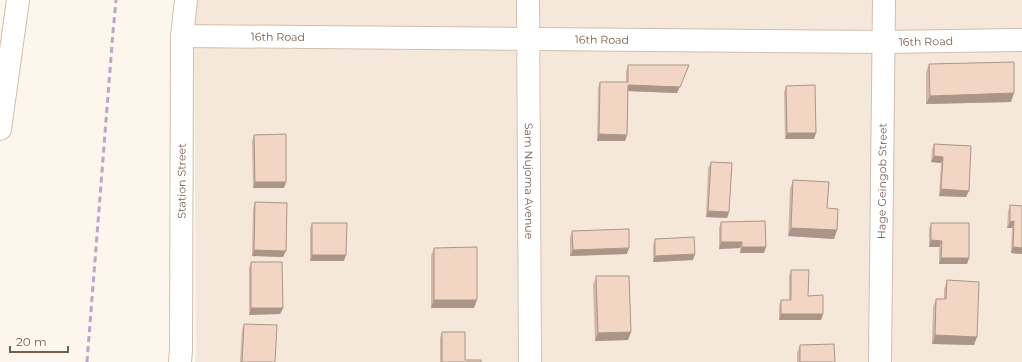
<svg xmlns="http://www.w3.org/2000/svg" width="1022" height="362" viewBox="0 0 1022 362" font-family="Montserrat,sans-serif">
	<rect width="100%" height="100%" fill="#fdf6ec"/>
	<path fill="#f5e8da" d="M197 0H519L521 362H195L196 354 194 25Z
		M540 0H1022V362H541Z"/>
	<g fill="none" stroke-linecap="round" stroke-linejoin="round">
		<g stroke="#d1beb0" stroke-width="24">
			<g id="minor">
				<path id="s1" d="M182 36 884 42 1022 40"/>
				<path d="M0 129 18 0"/>
				<path id="s2" d="M180 362 181 350 182 36 186 0"/>
				<path id="s3" d="M880 362 884 0"/>
			</g>
		</g>
		<g stroke="#d6c0b0" stroke-width="24">
			<g id="secondary">
				<path id="s4" d="M528 0 530 362"/>
			</g>
		</g>
		<use href="#minor" stroke="#fff" stroke-width="22"/>
		<use href="#secondary" stroke="#fff" stroke-width="22"/>
		<path stroke="#b9a8c9" stroke-width="3" stroke-dasharray="6 4" stroke-linecap="butt" d="M87 362 113 32 116 0"/>
	</g>
	<path fill="#d1b7a8" d="M929 64 1011 102 926 104V72Z
		M628 65H689L677 93 628 91 627 135 625 141H597L598 88 600 82H626V71Z
		M786 86 814 139H785L784 92Z
		M254 135 284 188H253L252 141Z
		M934 144 971 146 966 197 939 196 941 163 931 162 932 150Z
		M711 162 729 212 727 218 706 217 708 168Z
		M793 180 827 208 837 230 834 239 788 236 790 189Z
		M255 202 283 257 252 256 253 209Z
		M1010 205 1022 206V254L1011 253 1012 228H1007L1008 211Z
		M721 222 764 253H740V248L719 249V228Z
		M312 223 344 261H310V229Z
		M931 223 969 258 967 264H939V247H929V229Z
		M572 231 627 254 570 256V237Z
		M655 239 693 260 653 262V245Z
		M434 248 474 308H431V256Z
		M251 262 283 308 280 314 249 315V268Z
		M791 270 808 296 823 314 821 320H779V306L781 300H789V276Z
		M596 277 631 332 628 340 595 341 593 285Z
		M947 280 974 345 932 344 933 307 936 299H944V289Z
		M244 324 275 362H240L242 330Z
		M442 332 465 360 481 362H440V338Z
		M800 345 835 362H797V353Z"/>
	<path fill="#aa9588" d="M689 65 677 93 626 91 628 85Z
		M1014 93 1011 102 926 104 930 96Z
		M787 133H816L814 139H785Z
		M599 134 627 135 625 141H597Z
		M934 156 943 157 941 163 931 162Z
		M255 182H286L284 188H253Z
		M941 189 969 191 966 197 939 196Z
		M708 211 729 212 727 218 706 217Z
		M1014 221 1012 228H1007L1010 222Z
		M791 228 837 230 834 239 788 236Z
		M931 240 942 241 939 247H929Z
		M721 242H742L740 248 719 249Z
		M742 247H766L764 253H740Z
		M1013 247 1022 248V254L1011 253Z
		M629 248 627 254 570 256 573 250Z
		M254 250 286 251 283 257 252 256Z
		M695 254 693 260 653 262 655 256Z
		M312 255H346L344 261H310Z
		M941 258H969L967 264H939Z
		M434 300H477L474 308H431Z
		M251 308H283L280 314 249 315Z
		M781 314H823L821 320H779Z
		M631 332 628 340 595 341 598 333Z
		M935 335 977 337 974 345 932 344Z"/>
	<path fill="#f3d5c3" stroke="#aa9588" d="M1014 62V93L930 96 929 64Z
		M628 65H689L680 87 628 85 627 135 599 134 600 82H628Z
		M815 85 816 133H787L786 86Z
		M286 134V182H255L254 135Z
		M934 144 971 146 969 191 941 189 943 157 934 156Z
		M711 162 732 163 729 212 708 211Z
		M793 180 829 182 827 208 838 209 837 230 791 228Z
		M255 202 287 203 286 251 254 250Z
		M1010 205 1022 206V248L1013 247 1014 221 1010 222Z
		M765 221 766 247H742V242H721V222Z
		M312 223H347L346 255H312Z
		M931 223H969V258H941L942 241 931 240Z
		M629 229V248L573 250 572 231Z
		M694 237 695 254 655 256V239Z
		M477 247V300H434V248Z
		M251 262H282L283 308H251Z
		M791 270H809L808 296 823 295V314H781V300H791Z
		M596 276H629L631 332 598 333Z
		M947 280 979 282 977 337 935 335 936 299H946Z
		M244 324 277 325 275 362H242Z
		M442 332H465V360H481V362H442Z
		M834 344 835 362H800V345Z"/>
	<g text-anchor="middle" dominant-baseline="central" stroke-width="3.5" stroke-linejoin="round" paint-order="stroke">
		<g font-size="11" fill="#7a5c4d" stroke="#fffaf3">
			<text stroke="none"><textPath href="#s1" startOffset="96">16th Road</textPath></text>
			<text stroke="none"><textPath href="#s1" startOffset="420">16th Road</textPath></text>
			<text stroke="none"><textPath href="#s1" startOffset="744">16th Road</textPath></text>
			<text stroke="none"><textPath href="#s2" startOffset="181">Station Street</textPath></text>
			<text stroke="none"><textPath href="#s4" startOffset="181">Sam Nujoma Avenue</textPath></text>
			<text stroke="none"><textPath href="#s3" startOffset="181">Hage Geingob Street</textPath></text>
		</g>
	</g>
	<path d="M10 346v6h58v-6" fill="none" stroke="#7a5c4d" stroke-width="2"/>
	<text x="16" y="346" font-size="12" fill="#7a5c4d" stroke="#fffaf3" stroke-width="3" paint-order="stroke">20 m</text>
</svg>
